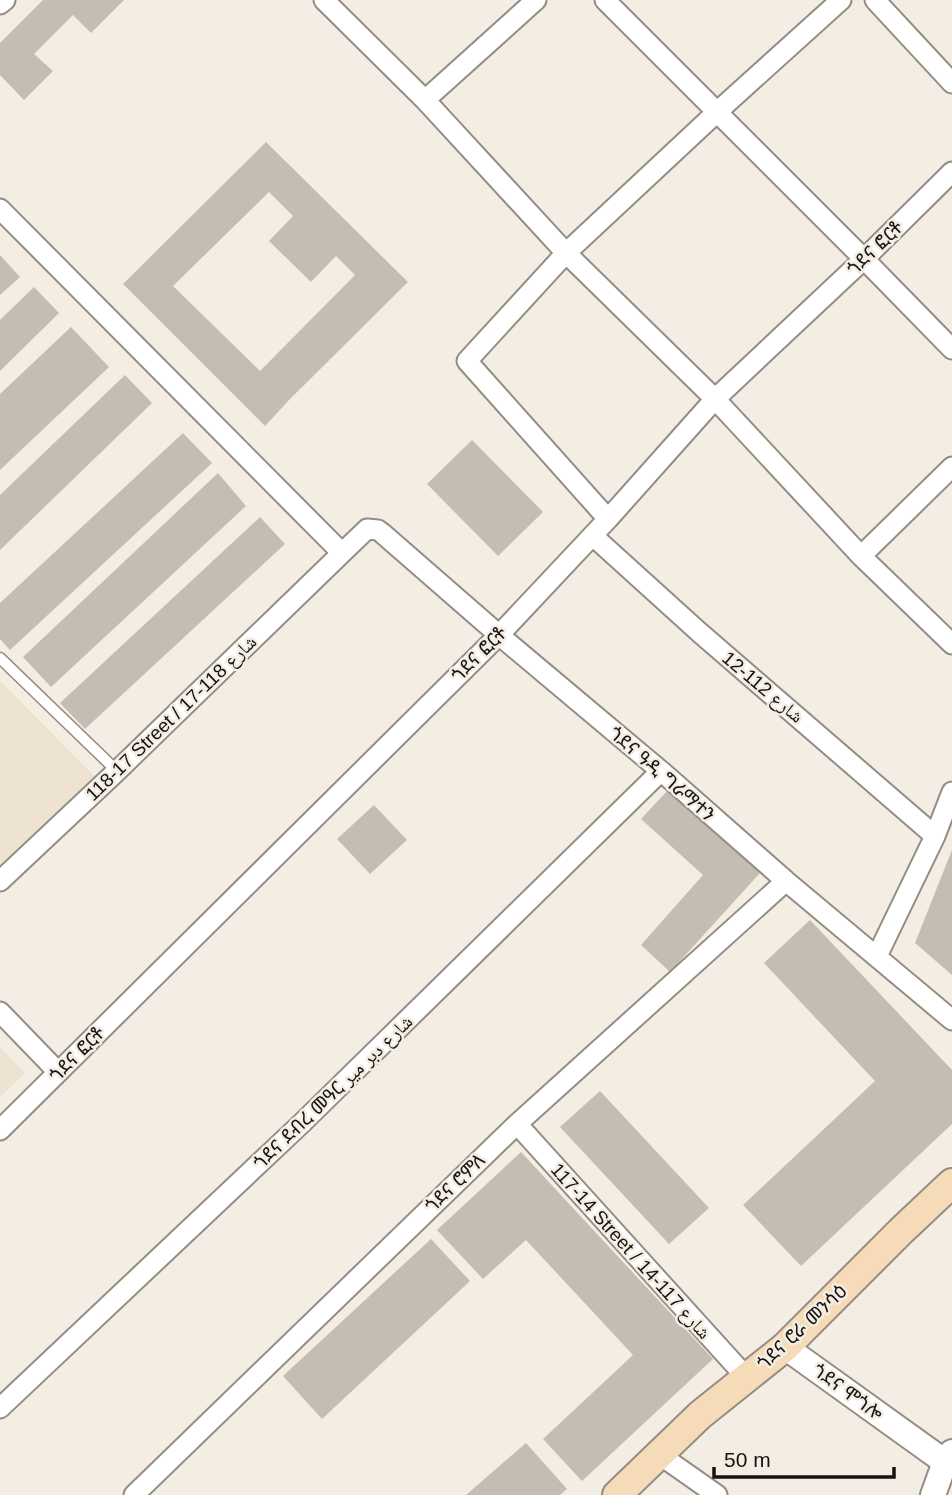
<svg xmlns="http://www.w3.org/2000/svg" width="952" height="1495" viewBox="0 0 952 1495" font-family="Arial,'Noto Naskh Arabic','Noto Sans Ethiopic',sans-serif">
	<rect width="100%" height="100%" fill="#f4ede3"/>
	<path fill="#eee2d1" d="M0 681 95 777 0 866Z
		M0 1047 25 1073 0 1097Z"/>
	<path fill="#c4bdb3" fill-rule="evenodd" d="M43 0H124L91 33 73 15 34 54 53 71 24 100 0 75V43Z
		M266 142 408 282 289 400 265 426 123 284ZM269 192 293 216 269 241 311 282 336 256 355 275 260 371 173 286Z
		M0 255 20 277 0 295Z
		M34 287 59 313 0 371V320Z
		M71 327 109 367 0 470V394Z
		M125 375 152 403 0 550V495Z
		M183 433 212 463 10 650 0 639V603Z
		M472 440 543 512 498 556 427 484Z
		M218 473 246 506 51 687 23 657Z
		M260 517 285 544 85 729 60 703Z
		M668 790 760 873 670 972 641 945 703 875 641 819Z
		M374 805 407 840 370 874 337 839Z
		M952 850V975L915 943Z
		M810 920 952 1070V1124L801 1266 743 1205 875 1081 764 963Z
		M600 1091 709 1208 669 1244 560 1127Z
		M521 1152 713 1359 582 1481 543 1439 633 1355 526 1240 483 1279 437 1230Z
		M431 1239 470 1281 322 1419 283 1376Z
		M526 1443 567 1489 560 1495H466Z"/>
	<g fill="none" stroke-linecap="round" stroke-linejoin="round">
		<g stroke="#948d84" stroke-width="13">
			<path id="service" d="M0 658 117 771"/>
		</g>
		<g stroke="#948d84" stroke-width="23">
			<path id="minor" d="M324 0 425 100 566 253 715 399 861 556 952 644
				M605 0 864 259 952 349
				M875 0 952 83
				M0 4 5 0
				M425 100 536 0
				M0 209 342 553 367 529 378 530 382 533 499 635 661 771 786 881 952 1020
				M608 519 467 361 566 253 717 112 841 0
				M593 536 699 632 935 836
				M861 556 952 467
				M0 881 117 771 342 553
				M877 956 935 836 952 792
				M0 1012 58 1072
				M517 1124 746 1377
				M0 1130 499 635 608 519 715 399 864 259 952 172
				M0 1408 302 1123 661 771
				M660 1455 717 1495
				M134 1495 517 1124 786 881"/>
		</g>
		<g stroke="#948d84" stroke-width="28">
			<path id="tertiary" d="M785 1347 945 1462
				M933 1495 945 1462 952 1452"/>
		</g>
		<g stroke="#948d84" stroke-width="32">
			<path id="secondary" d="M617 1495 700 1415 785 1347 901 1231 952 1183"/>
		</g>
		<use href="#service" stroke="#fff" stroke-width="10"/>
		<use href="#minor" stroke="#fff" stroke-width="19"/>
		<use href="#tertiary" stroke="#fff" stroke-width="24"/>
		<use href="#secondary" stroke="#f5dbb8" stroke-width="28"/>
	</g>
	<g text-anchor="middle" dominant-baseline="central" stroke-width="5" stroke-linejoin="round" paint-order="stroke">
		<g font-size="19" fill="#161310" stroke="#f4ede3">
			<text transform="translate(875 248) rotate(-44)">ጎደና ፎርቶ</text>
			<text transform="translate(479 654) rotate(-45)">ጎደና ፎርቶ</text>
			<text transform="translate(763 687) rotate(40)">شارع 112-12</text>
			<text transform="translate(171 718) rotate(-44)">118-17 Street / شارع 118-17</text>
			<text transform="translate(662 774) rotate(41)">ጎደና ዓዲ ግራማተን</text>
			<text transform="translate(77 1054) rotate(-45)">ጎደና ፎርቶ</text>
			<text transform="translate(333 1092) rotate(-44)">ጎደና ደብረ መዓር شارع دبر مير</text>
			<text transform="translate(455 1183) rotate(-44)">ጎደና ሮምለ</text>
			<text transform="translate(631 1251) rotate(48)">117-14 Street / شارع 117-14</text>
			<text transform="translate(802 1327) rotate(-43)">ጎደና ሮራ መንሳዕ</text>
			<text transform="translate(848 1392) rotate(36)">ጎደና ሞጎሎ</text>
		</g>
	</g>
	<path d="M714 1467v10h180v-10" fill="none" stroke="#161310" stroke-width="3.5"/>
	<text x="724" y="1467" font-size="21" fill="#161310" stroke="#f4ede3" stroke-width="5" paint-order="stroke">50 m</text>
</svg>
